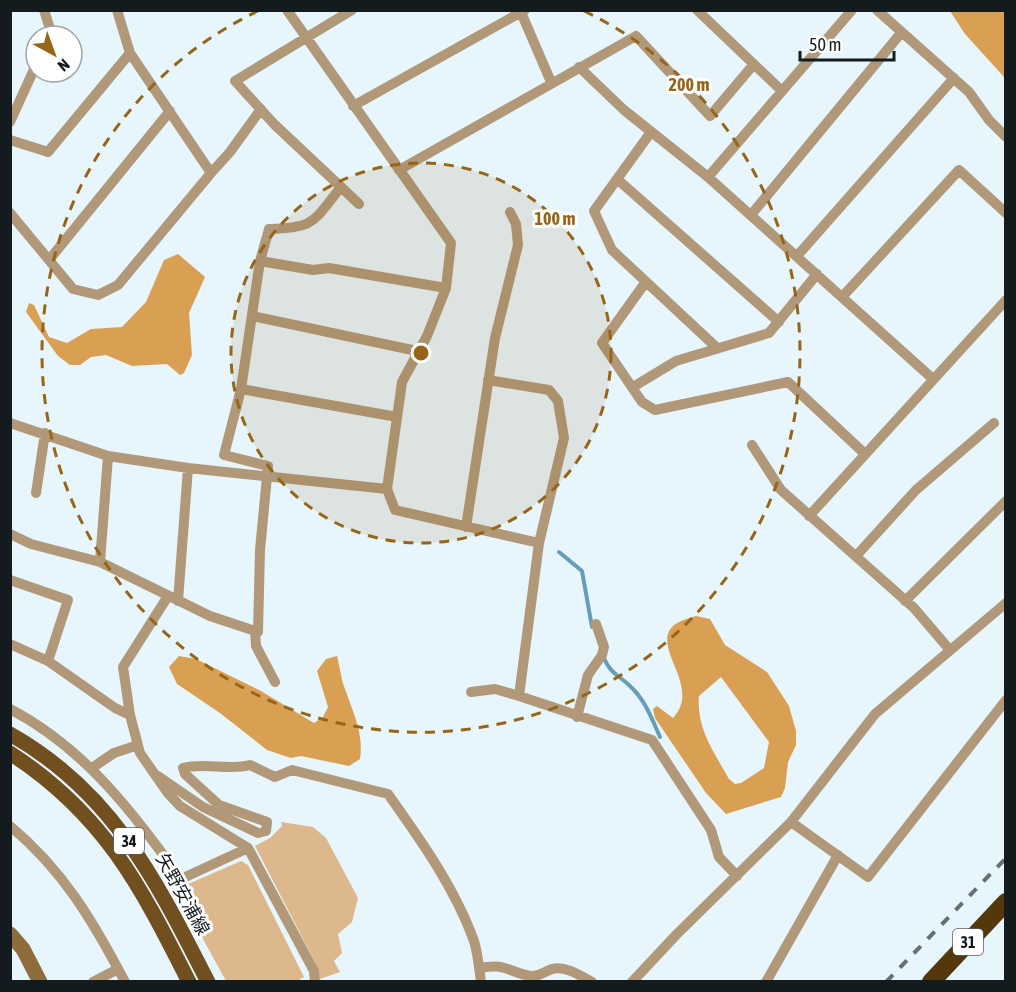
<svg xmlns="http://www.w3.org/2000/svg" width="1016" height="992" viewBox="0 0 1016 992" font-family="'Asap Condensed','Noto Sans JP',sans-serif">
	<rect width="100%" height="100%" fill="#e7f5fc"/>
	<path fill="#dcb88c" d="M281 822 313 827 326 838 358 898 352 922 338 934 342 953 334 961 340 972 320 979 316 964 255 846 270 838 282 826Z
		M241 861 248 865 304 977 295 982 226 981 203 939 179 888Z"/>
	<path fill="#d9a053" fill-rule="evenodd" d="M950 11H1005V78L965 34Z
		M178 254 205 277 189 313 192 355 184 373 180 375 167 364 132 366 106 355 91 357 80 365H70L58 356 26 312 29 303 34 305 49 337 67 343 91 329 122 327 146 302 164 260Z
		M696 616 710 619 725 645 767 672 789 706 796 731V745L788 762 785 788 781 797 726 814 706 793 655 718 653 709 657 706 673 718C703 686 649 647 674 625 679 621 689 618 696 616ZM721 677 769 742 764 768 741 783 735 784 729 779C714 752 696 728 699 696Z
		M179 656 196 659 261 691 314 723 323 717 328 707 317 671 326 659 337 656C340 667 341 679 345 689 353 712 364 734 360 759L349 766 301 756 291 758 267 750 220 713 177 684 169 667Z"/>
	<g fill="none" stroke-linecap="round" stroke-linejoin="round">
		<path stroke="#669eba" stroke-width="4" d="M559 552 582 571 592 627
			M603 656C611 675 618 674 631 687 645 700 652 719 660 737"/>
		<path stroke="#b09879" stroke-width="10" d="M44 10 51 32 49 36
			M287 10 451 243 446 288 427 336 402 382 387 489 395 510 539 543
			M352 10 235 81 274 124 359 204
			M520 10 551 82
			M697 10 782 91
			M877 10 969 92 989 120 1006 137
			M579 67 624 110 708 177 933 379
			M353 106 525 10
			M10 122 36 65
			M651 132 594 211 612 250 716 347
			M10 140 48 152 130 53
			M399 170 636 36 710 116 754 64
			M211 173 230 152 261 109
			M708 177 852 10
			M617 179 779 322
			M10 213 73 289 98 295 118 285 211 173 130 53 117 10
			M751 215 901 33
			M797 256 954 78
			M49 260 170 111
			M260 261 313 270 329 268 446 288
			M645 283 602 343 642 402 655 410 788 382 864 453
			M843 296 959 170 1006 213
			M252 316 417 351
			M488 380 549 390 558 401 564 438 539 543 519 696 652 740 711 830 719 857 737 876
			M633 387 676 361 769 333 817 274
			M241 389 397 417
			M10 423 108 456 188 468 387 489
			M752 445 781 490 914 608 949 649
			M36 493 45 433
			M809 516 1006 300
			M466 527 495 338 518 245 516 224 510 212
			M10 534 31 544 100 562 210 616 258 632 260 550 268 466 224 455 241 389 260 261 269 229C315 228 313 222 341 187
			M856 556 916 490 994 423
			M100 562 108 456
			M10 580 68 600 48 661
			M168 596 123 667 130 715 140 753 167 792 180 806 248 848 314 971 315 982
			M178 601 188 468
			M905 601 1006 501
			M255 631 256 646 275 682
			M10 644 48 661 115 708 130 715
			M471 692 495 689 519 696
			M10 709C85 748 133 813 181 879L248 848
			M577 717 588 675 602 655 604 647 596 624
			M92 768 114 753 138 745
			M158 776 203 807 258 833 266 831 267 822 219 805 185 774 183 768C205 762 228 771 250 765L275 777 292 770 388 794C420 839 455 888 474 941 478 954 479 968 481 982
			M791 822 868 877 1006 700
			M10 826C63 870 93 921 125 982
			M479 968C508 963 505 971 530 976 538 977 544 972 552 969 565 965 581 976 592 982
			M93 982 118 969
			M632 982 677 934 791 822 875 714 1006 603
			M766 982 838 855"/>
		<path stroke="#8f6c3c" stroke-width="15" d="M10 934 23 949 40 982"/>
		<path stroke="#714f1e" stroke-width="15" d="M10 734C113 792 157 882 208 982
			M10 753C104 814 140 885 189 982"/>
		<path stroke="#54380c" stroke-width="18" d="M931 982 1006 902"/>
		<path stroke="#656f74" stroke-width="4" stroke-dasharray="10 10" stroke-linecap="butt" d="M886 982 1006 858"/>
	</g>
	<circle cx="421" cy="353" r="190" fill="#966517" fill-opacity=".12"/>
	<g fill="none" stroke="#966517" stroke-width="3" stroke-dasharray="10 8">
		<circle cx="421" cy="353" r="190"/>
		<path d="M584 11A379 379 0 1 1 258 11"/>
	</g>
	<g text-anchor="middle" dominant-baseline="central" stroke-width="6" stroke-linejoin="round" paint-order="stroke">
		<g fill="#fff" stroke="#5a5f62" stroke-width="1.5">
			<rect x="114" y="828" width="30" height="26" rx="4.5"/>
			<rect x="953" y="929" width="30" height="26" rx="4.5"/>
		</g>
		<g font-size="16" font-weight="bold" fill="#131b1f">
			<text x="129" y="841">34</text>
			<text x="968" y="942">31</text>
		</g>
		<g font-size="18" fill="#131b1f" stroke="#fff">
			<text transform="translate(183 894) rotate(61)">矢野安浦線</text>
		</g>
	</g>
	<circle cx="421" cy="353" r="9" fill="#966517" stroke="#fff" stroke-width="3"/>
	<g font-size="18" text-anchor="middle" font-weight="bold" fill="#966517" stroke="#fff" stroke-width="6" stroke-linejoin="round" paint-order="stroke">
		<text x="689" y="91">200 m</text>
		<text x="555" y="225">100 m</text>
	</g>
	<rect width="1016" height="992" fill="none" stroke="#131b1f" stroke-width="24"/>
	<g transform="translate(54 54) rotate(139)"><circle r="28" fill="#ffffff" stroke="#a1a4a5" stroke-width="1.5"/>
	<path d="M0-4.5L10 22L0 15L-10 22Z" fill="#966517"/>
	<text y="-9" font-size="16" font-weight="bold" text-anchor="middle" fill="#131b1f">N</text>
	</g>
	<path d="M800 51v9h94v-9" fill="none" stroke="#131b1f" stroke-width="3"/>
	<text x="809" y="51" font-size="18" fill="#131b1f" stroke="#ffffff" stroke-width="4.5" paint-order="stroke">50 m</text>
</svg>
